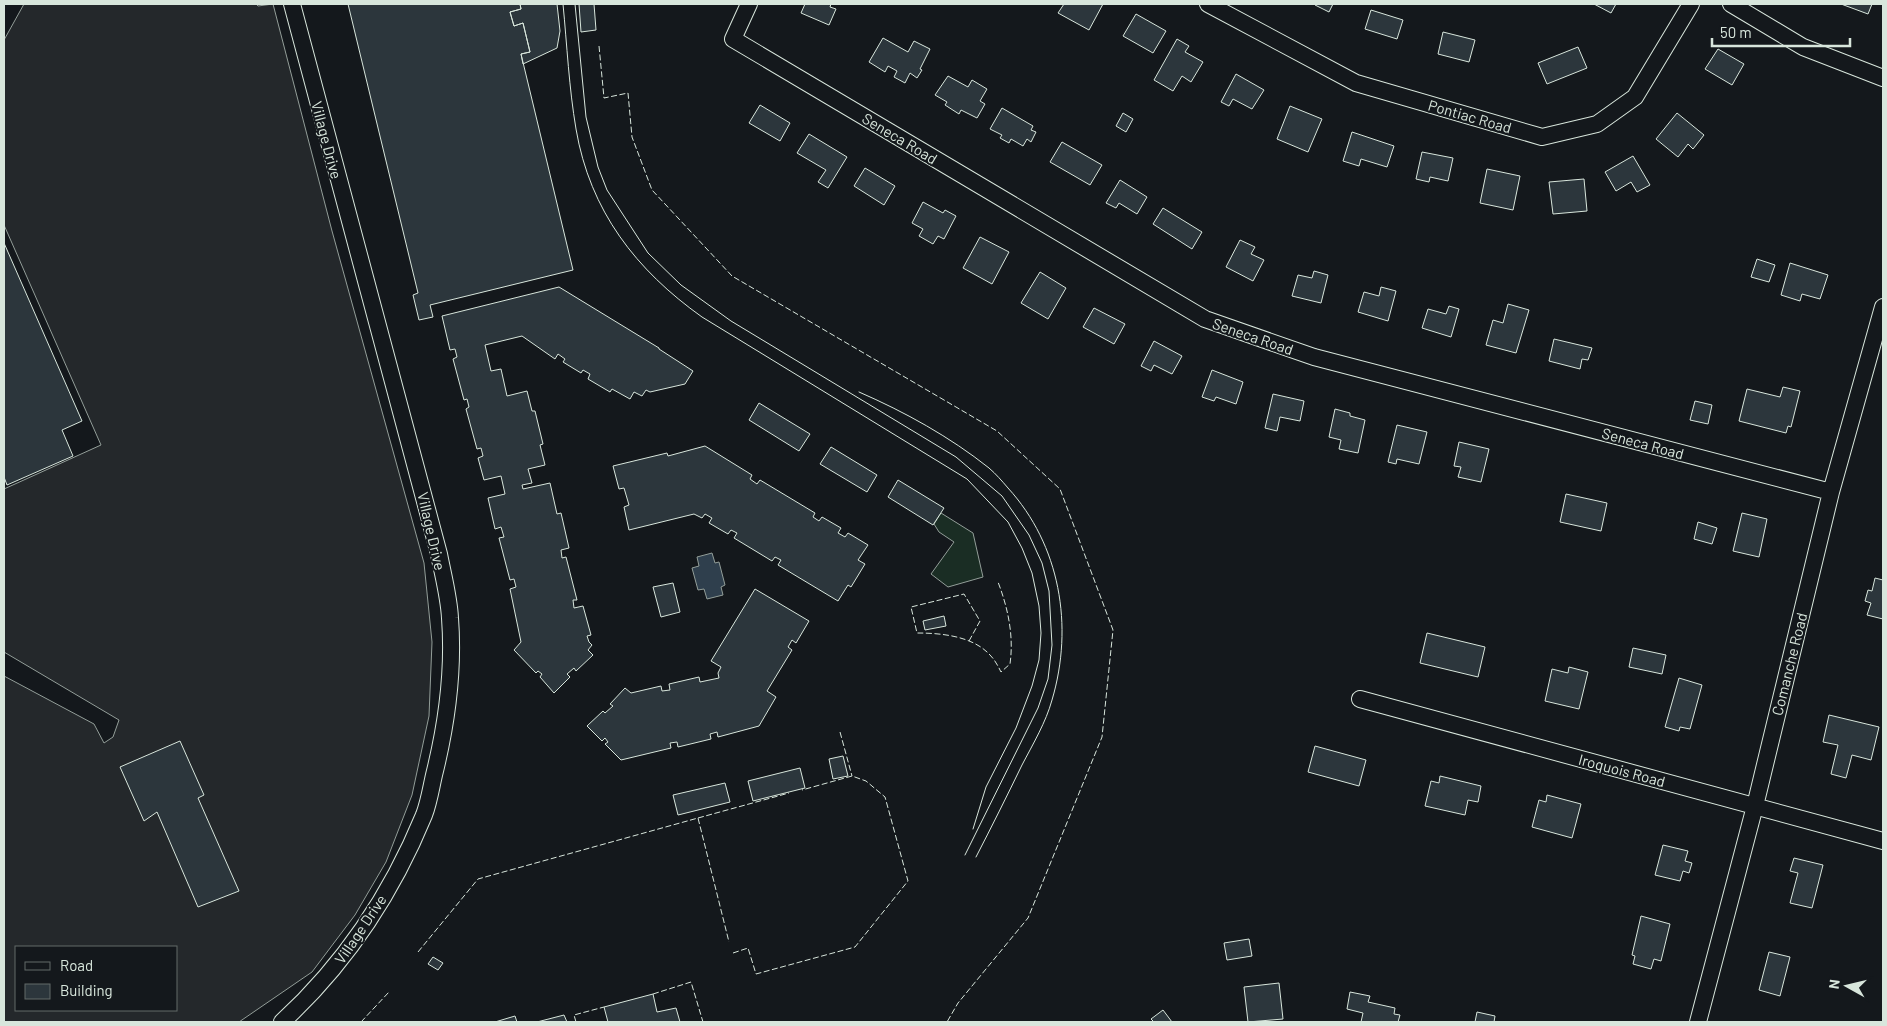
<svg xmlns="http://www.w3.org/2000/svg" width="1887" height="1026" viewBox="0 0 1887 1026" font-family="Barlow,sans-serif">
	<rect width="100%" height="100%" fill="#14181c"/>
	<path fill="#1a2d24" stroke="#939e99" d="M941 513 973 533 983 577 948 587 931 574 954 542 939 532 934 524Z"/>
	<path fill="#24282b" stroke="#939e99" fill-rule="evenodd" d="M24 4H256L258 6 273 4 332 231 424 563 432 642 429 716 412 795 386 862 355 915 312 972 239 1022H4V676L94 724 104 743 113 737 119 720 4 652V489L101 445 4 225V40ZM16 947H176V1010H16Z"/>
	<path fill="#2f3f4d" stroke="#939e99" d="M712 553 715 563 719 562 725 585 721 587 723 595 707 599 704 589 698 590 692 568 699 566 697 557Z"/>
	<path fill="#2c363c" stroke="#d8e6dc" d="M348 4H520L521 9 510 12 514 26 523 23 530 52 521 54 573 270 430 305 433 317 419 320 413 295 418 293Z
		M520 4H557L560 31 557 48 523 64 521 54 530 52 523 23 514 26 510 12 521 9Z
		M579 4H594L596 30 581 32Z
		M805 4H831L830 7 836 9 829 25 801 13Z
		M1064 4H1103L1089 30 1058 13Z
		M1315 4H1333L1329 12 1315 5Z
		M1594 4H1616L1611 13Z
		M1841 4H1872L1868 14Z
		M1371 10 1403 20 1397 39 1365 29Z
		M1136 14 1166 31 1153 53 1123 36Z
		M1443 32 1475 40 1469 62 1438 54Z
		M883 38 908 52 914 41 930 49 920 69 922 70 917 78 910 73 905 83 894 77 897 71 888 66 885 72 869 62Z
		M1177 39 1189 46 1185 52 1203 62 1191 82 1182 76 1173 91 1154 80Z
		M1578 47 1587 68 1547 84 1538 63Z
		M1718 49 1744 64 1732 85 1705 69Z
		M1236 74 1264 90 1252 109 1233 99 1229 106 1221 102Z
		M948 76 968 87 972 80 987 89 980 101 985 104 977 118 961 110 959 114 945 105 947 102 935 95Z
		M760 105 790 123 780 141 749 123Z
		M1290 106 1322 119 1308 152 1277 139Z
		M1002 108 1033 126 1031 130 1036 132 1031 142 1027 139 1023 146 1011 139 1009 143 1000 138 1002 135 990 129Z
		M1123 113 1133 119 1126 132 1116 126Z
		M1677 113 1704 135 1693 149 1688 144 1678 157 1656 139Z
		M1352 132 1394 146 1387 167 1361 159 1359 166 1343 161Z
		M809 134 847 157 828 188 818 182 826 170 797 153Z
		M1062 142 1102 165 1090 185 1050 162Z
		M1422 152 1453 158 1448 181 1430 177 1429 182 1416 179Z
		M1633 156 1650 185 1637 192 1631 182 1616 191 1605 172Z
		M865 168 895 186 884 205 854 186Z
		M1487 169 1520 176 1513 210 1480 203Z
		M1584 179 1587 211 1553 214 1549 182Z
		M1120 180 1147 197 1137 214 1119 203 1116 208 1106 203Z
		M923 202 943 213 945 210 956 216 944 239 938 236 933 244 919 236 923 229 912 223Z
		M1163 208 1202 232 1192 249 1153 224Z
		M980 237 1009 252 992 284 963 268Z
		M1240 240 1255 247 1251 254 1264 260 1253 281 1226 267Z
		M4 243 82 421 62 430 73 456 7 485 4 477Z
		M1757 259 1775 265 1769 282 1751 277Z
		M1790 263 1828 275 1820 299 1802 294 1800 301 1781 295Z
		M1314 271 1328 275 1321 303 1292 296 1298 275 1312 278Z
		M1040 272 1066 288 1048 319 1021 303Z
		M559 287 659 348V349L693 371 685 384 650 392 646 390 642 396 634 392 630 399 612 389 610 392 588 379 590 374 583 370 581 373 563 362 565 359 558 354 555 359 522 336 485 345 491 371 501 369 507 396 527 391 532 411H535L543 444 540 445 545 465 528 469 532 483 522 485 523 489 550 483 557 514 561 513 569 548 561 550 562 558 566 557 577 600H573L574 608 583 606 591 635 587 636 589 642 592 645 588 650 593 655 576 671 574 668 567 674 570 677 554 693 540 677 542 674 538 671 536 673 514 650 521 642 510 589 516 587 514 579 510 580 499 538 504 537 501 527 495 529 488 498 505 494 501 476 484 480 478 458 483 456 481 448 477 449 466 409 469 407 467 399 464 400 453 359 457 357 455 349 450 350 442 316Z
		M1381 287 1396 291 1388 321 1358 312 1364 292 1379 296Z
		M1508 304 1529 310 1516 353 1486 345 1493 320 1503 323Z
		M1449 306 1459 309 1451 337 1422 328 1428 309 1446 314Z
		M1094 308 1125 324 1114 344 1083 327Z
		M1554 339 1592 348 1588 360 1582 359 1580 369 1549 361Z
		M1154 341 1182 356 1172 374 1154 365 1151 371 1141 366Z
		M1212 370 1243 382 1236 404 1216 397 1214 401 1202 397Z
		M1783 387 1800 391 1791 427 1788 426 1786 433 1739 421 1747 389 1780 397Z
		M1273 394 1304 401 1300 421 1280 417 1277 431 1265 428Z
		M1695 401 1712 405 1708 424 1690 420Z
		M759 403 810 434 799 451 749 420Z
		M1335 409 1350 413V416L1365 420 1358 453 1339 449 1341 440 1329 437Z
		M1397 425 1427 432 1419 464 1397 459 1396 464 1388 462Z
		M1459 442 1489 449 1481 482 1458 477 1461 467 1454 466Z
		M705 446 752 475 750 479 757 484 760 480 815 513 813 517 819 521 822 517 841 528 838 533 845 537 848 533 868 545 858 560 865 564 851 587 848 585 838 601 778 565 781 560 775 557 772 561 734 538 737 533 731 530 728 534 709 523 712 518 705 514 702 518 694 514 629 530 624 507 629 505 624 488 619 489 613 466 667 453 668 456Z
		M831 447 877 475 867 492 820 464Z
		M898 480 944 508 933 525 888 497Z
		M1566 494 1607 503 1601 531 1560 522Z
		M1742 513 1767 519 1759 557 1733 551Z
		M1698 522 1717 528 1712 544 1694 539Z
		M1875 578 1883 580V619L1867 615 1871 603 1865 601 1868 590 1872 591Z
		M673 583 680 612 661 617 653 587Z
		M755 589 809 621 796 643 792 640 788 647 792 650 767 691 776 697 759 726 718 737 717 732 710 734 711 739 678 747 677 742 670 743 671 748 621 760 605 744 608 742 605 738 602 741 587 726 603 711 605 713 613 706 610 704 625 688 631 693 661 686 662 691 670 690 669 684 699 677 700 682 719 678 718 673 721 667 711 661Z
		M944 616 946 626 925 630 923 621Z
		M1427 633 1485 647 1478 677 1420 663Z
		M1633 648 1666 655 1662 674 1629 667Z
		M1569 667 1588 672 1579 709 1545 701 1552 669 1568 673Z
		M1679 678 1702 685 1690 729 1680 727 1679 731 1665 727Z
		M1829 715 1879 727 1871 760 1852 755 1846 778 1831 774 1838 745 1823 742Z
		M180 741 204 795 198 798 239 891 198 907 157 812 144 821 120 767Z
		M1315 746 1366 760 1359 786 1308 772Z
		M843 756 848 776 833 779 829 759Z
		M800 768 805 788 753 801 748 781Z
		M1440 776 1481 786 1478 802 1468 800 1465 815 1425 806 1431 781 1439 783Z
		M725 783 730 802 678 815 673 795Z
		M1547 795 1581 804 1572 838 1532 827 1539 800 1546 802Z
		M1663 845 1688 851 1685 861 1692 863 1689 873 1683 871 1680 881 1655 875Z
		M1794 858 1823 865 1812 908 1790 903 1798 873 1790 871Z
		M1641 916 1670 924 1661 961 1654 959 1651 969 1633 964 1635 956 1632 955Z
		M1249 939 1252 956 1227 960 1224 943Z
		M1769 952 1790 957 1780 996 1759 990Z
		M433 957 443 963 438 970 428 964Z
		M1279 983 1283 1019 1248 1022 1244 987Z
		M1350 992 1370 996 1368 1002 1395 1008 1394 1014 1400 1015 1398 1022H1361L1363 1013 1347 1009Z
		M653 994 657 1012 676 1008 680 1022H608L604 1007Z
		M1163 1010 1172 1022H1154L1151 1019Z
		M1477 1012 1495 1016 1494 1022H1475Z
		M564 1015 567 1022H537Z
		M515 1016 517 1022H495Z"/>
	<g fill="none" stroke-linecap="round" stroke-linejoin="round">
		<g stroke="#d8e6dc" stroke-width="18">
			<path id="minor" d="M749 4 733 39 1205 319 1314 357 1831 492
				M1208 4 1356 83 1542 137 1597 124 1635 97 1691 4
				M1731 4 1803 47 1883 78
				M1360 699 1883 841
				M282 1022C344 965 392 893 424 815 429 802 431 788 434 775 447 723 454 671 450 618 449 597 443 575 439 554L292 4
				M1698 1022 1755 806 1831 492 1883 307"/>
		</g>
		<use href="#minor" stroke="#14181c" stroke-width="16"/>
		<path stroke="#d8e6dc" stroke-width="1" d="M563 4C567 45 569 88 576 129 590 211 636 270 702 317L967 479 1008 522 1022 548 1032 573 1039 606 1041 633 1039 660 1032 686 1016 728 986 787 973 829
			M575 4 586 117 598 167 607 190 648 253 681 285 731 321 956 457 1002 496 1029 535 1042 563 1049 591 1052 645 1048 679 1038 708 965 855
			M859 392C905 412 950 437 989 468 996 474 1002 481 1008 488 1060 545 1074 626 1052 700 1046 722 1033 744 1022 765 1007 796 992 826 976 857"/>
		<path stroke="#d8e6dc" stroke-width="1" stroke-dasharray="6 2.5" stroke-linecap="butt" d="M599 46 604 98 628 93 632 137 652 190 732 276 997 431 1060 489 1113 630 1102 737 1028 918 958 1003 947 1022
			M969 641 980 621 964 594 911 607 917 633C941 633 973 636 990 655 995 660 998 666 1001 672L1010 664C1014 636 1008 608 998 582
			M840 732 852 776
			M698 818 789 793
			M418 952 478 879 698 818 729 942
			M733 953 748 948 756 974 855 947 908 881 885 797 866 781 852 776 802 790
			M653 994 691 982 703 1022
			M361 1022 389 992
			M576 1022 574 1015 604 1007"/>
	</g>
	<g text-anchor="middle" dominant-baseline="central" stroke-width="4" stroke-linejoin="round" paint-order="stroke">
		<g font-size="15" fill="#d8e6dc" stroke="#14181c">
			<text transform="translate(1470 116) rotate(16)">Pontiac Road</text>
			<text transform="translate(900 138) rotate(31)">Seneca Road</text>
			<text transform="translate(327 140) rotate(75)">Village Drive</text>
			<text transform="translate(1253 336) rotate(19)">Seneca Road</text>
			<text transform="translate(1643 443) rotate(15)">Seneca Road</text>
			<text transform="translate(432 531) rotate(77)">Village Drive</text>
			<text transform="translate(1789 664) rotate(-76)">Comanche Road</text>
			<text transform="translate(1622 770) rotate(15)">Iroquois Road</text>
			<text transform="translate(360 929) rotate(-56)">Village Drive</text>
		</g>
	</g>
	<rect width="1887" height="1026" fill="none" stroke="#d8e6dc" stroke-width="10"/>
	<rect x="15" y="946" width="162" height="65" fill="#14181c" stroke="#626a69"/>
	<rect x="25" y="962" width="25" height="8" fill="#14181c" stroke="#626a69"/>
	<text x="60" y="971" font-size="15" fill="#d8e6dc">Road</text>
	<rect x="25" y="984" width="25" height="15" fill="#2c363c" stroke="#626a69"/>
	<text x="60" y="996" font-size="15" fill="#d8e6dc">Building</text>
	<g transform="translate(1847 986) rotate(278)" stroke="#14181c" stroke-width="4" paint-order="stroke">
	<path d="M0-4L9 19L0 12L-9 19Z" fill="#d8e6dc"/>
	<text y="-8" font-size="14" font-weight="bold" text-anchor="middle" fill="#d8e6dc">N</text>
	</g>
	<path d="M1712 38v8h138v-8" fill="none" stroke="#d8e6dc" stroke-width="2.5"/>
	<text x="1720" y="38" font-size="15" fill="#d8e6dc" stroke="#14181c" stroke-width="4" paint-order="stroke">50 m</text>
</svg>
